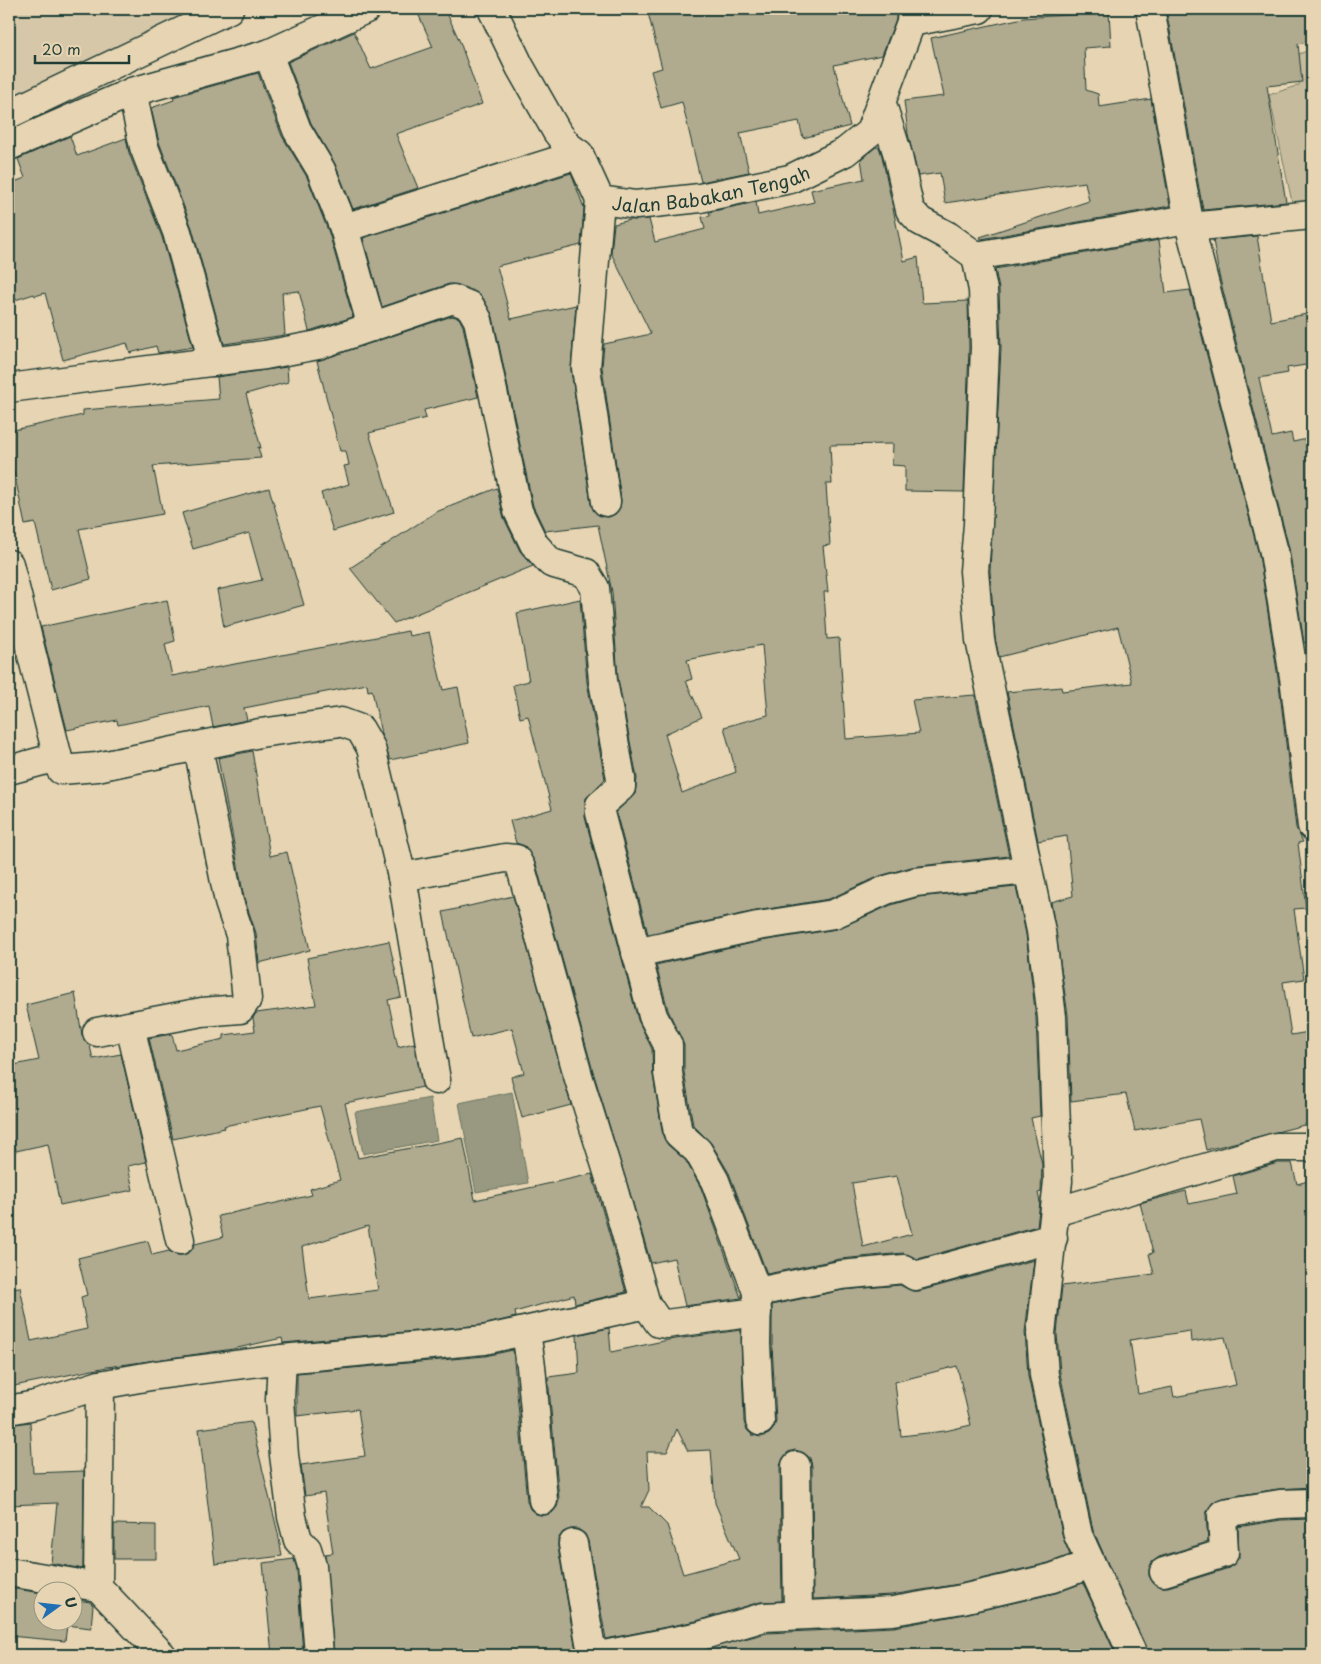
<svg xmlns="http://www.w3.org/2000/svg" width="1321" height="1664" viewBox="0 0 1321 1664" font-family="'Playpen Sans',sans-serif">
	<rect width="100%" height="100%" fill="#e7d4b2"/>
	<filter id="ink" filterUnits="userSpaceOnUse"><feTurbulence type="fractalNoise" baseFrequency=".02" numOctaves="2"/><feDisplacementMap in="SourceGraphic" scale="10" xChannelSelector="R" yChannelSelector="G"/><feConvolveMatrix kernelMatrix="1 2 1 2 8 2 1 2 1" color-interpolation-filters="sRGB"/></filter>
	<g filter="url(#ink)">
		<path fill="#d6c7a8" d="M9 9H204L9 100Z"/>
		<path fill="#c6bb9d" stroke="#727c68" d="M1312 49V214L1295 216 1269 95 1299 85V54Z"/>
		<path fill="#989980" stroke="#687462" d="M512 1092 528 1183 476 1192 459 1103Z
			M430 1098 437 1140 363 1154 355 1112Z"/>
		<path fill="#b0aa8f" stroke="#1f3d34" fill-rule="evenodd" d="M416 9H445L460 42 482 104 396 134 418 188 353 209 335 164 311 123 288 62 354 32 371 69 433 47Z
			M647 9H896V19L882 55 834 65 850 126 803 138 799 121 740 133 749 172 701 182 682 102 661 108 651 71 662 68Z
			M1166 9H1312V41L1298 44 1302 82 1267 86 1286 202 1203 210Z
			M1109 12 1111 46 1084 48 1086 90 1098 94 1099 107 1151 99 1170 206 981 239 980 237 1089 201 1085 182 945 203 940 173 918 176 908 134 904 101 944 96 931 38 1023 18Z
			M258 73 282 136 307 177 329 233 353 317 309 331 299 291 282 293 285 335 224 344 192 228 159 142 151 108 174 100 173 97Z
			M70 136 77 156 126 138 129 153 162 237 193 347 158 353 156 346 130 353 127 343 63 360 45 293 35 296 34 294 9 302V184L25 178 18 159Z
			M876 147H879L882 156 904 261 918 257 922 303 968 301 969 347 964 492 905 491V466L892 465 893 444 830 445 832 484H826L830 545 823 546 828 592H824L827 639 839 638 846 739 919 733 912 700 975 695 1009 856 911 867 880 876 829 899 756 911 648 934 616 812 635 794 637 778 618 679 612 592 598 525 545 531 533 506 493 317 483 298 476 292 459 285 449 284 382 307 363 238 571 173 584 208 581 245 497 266 511 319 576 305 571 370 591 504 594 511 600 516 609 517 615 514 620 508 621 500 602 367 604 344 651 334 611 253 614 224 630 220 649 219 655 242 705 229 702 217 710 216 709 212 756 202 758 215 814 202 811 190 864 179 861 159ZM762 645 768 715 724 727 736 772 682 793 665 734 702 717 686 681 692 679 687 660Z
			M1257 236 1271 321 1312 313V364L1287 368 1288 373 1259 378 1272 437 1291 433 1293 442 1312 438V642L1304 643 1289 548 1219 275 1213 240Z
			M1159 240 1166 293 1190 290 1259 555 1279 684 1296 828 1303 842 1298 843 1306 908 1294 909 1304 979 1283 982 1291 1035 1309 1032 1312 1047V1123L1206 1150 1199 1119 1135 1131 1126 1094 1071 1101 1068 1015 1051 902 1073 896 1067 836 1038 841 1007 692 1061 687 1062 691 1132 683 1118 627 999 657 995 638 990 571 1001 348 999 289 995 269Z
			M452 316 459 318 463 326 478 397 424 410 426 418 369 433 394 512 333 531 321 493 349 484 344 466 349 465 346 451H340L317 361Z
			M287 367 288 382 246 394 261 448 258 447 261 458 153 466 163 514 79 529 91 579 51 590 35 523 25 525 14 472 9 473V431L83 415V410L219 399 217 377Z
			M269 488 304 605 224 627 217 590 262 580 249 533 193 549 182 513Z
			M497 488 504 518 520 551 533 566 394 623 350 568 436 512Z
			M580 599 587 682 605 779 586 798 585 817 638 1020 652 1049 653 1075 663 1136 668 1145 686 1161 701 1188 741 1298 685 1306 674 1258 651 1263 594 1075 536 864 525 846 516 843 510 821 552 809 528 716 520 718 513 685 529 681 517 613Z
			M167 600 175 641 165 644 172 676 408 631 409 636 429 632 443 690 458 687 469 743 390 760 381 734 372 690 368 691 367 684 244 708 247 720 213 727 209 706 118 725 117 720 67 730 41 627Z
			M252 751 270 856 287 852 310 950 259 963 256 933 244 898 218 758Z
			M1016 887 1026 934 1036 1018 1040 1116 1031 1118 1042 1164 1041 1192 1038 1193 1040 1202 1037 1226 918 1259 903 1253 840 1259 767 1274 729 1173 711 1143 693 1125 684 1072V1045L668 1010 656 965 761 941 837 929 891 905 918 897ZM897 1176 912 1234 863 1247 852 1183Z
			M513 896 571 1105 522 1118 511 1077 524 1073 512 1028 471 1038 443 912Z
			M389 941 401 997 388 1000 398 1047 414 1043 423 1087 345 1103 358 1158 463 1138 475 1200 592 1174 626 1292 575 1304 574 1295 515 1312 516 1317 482 1325 283 1343 282 1338 233 1349 107 1367 9 1387V1288L20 1287 31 1341 87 1329 81 1297 87 1295 78 1258 148 1241 152 1255 169 1251 176 1255H184L191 1251 195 1244 223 1237 218 1216 312 1195 310 1189 340 1180 320 1106 224 1126 225 1128 173 1139 149 1038 172 1034 176 1050 224 1039V1035L255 1031 253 1018 256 1013 316 1005 307 958ZM368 1226 378 1290 309 1299 302 1247Z
			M75 993 82 1035 90 1046 93 1059 121 1054 146 1162 128 1166 133 1190 60 1205 48 1144 16 1151 15 1146 9 1147V1066L39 1060 26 1005Z
			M1278 1163H1292L1297 1184 1312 1180V1487L1278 1489 1222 1498 1213 1502 1208 1509 1206 1515 1208 1542 1159 1557 1152 1562 1149 1569V1576L1154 1584 1161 1587H1168L1229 1568 1239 1558 1238 1527 1281 1520 1312 1519V1655H1148L1093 1530 1060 1373 1057 1334 1062 1286 1154 1274 1149 1254 1153 1253 1140 1203 1186 1191 1189 1204 1237 1194 1233 1176ZM1190 1331 1191 1342 1225 1337 1236 1385 1174 1397 1172 1387 1138 1394 1130 1340Z
			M1034 1260 1025 1332 1028 1376 1063 1538 1070 1555 1048 1563 959 1584 891 1595 813 1599 812 1466 810 1458 804 1453 795 1450 788 1452 783 1458 780 1466 782 1601 760 1602 696 1621 606 1639 588 1541 585 1534 578 1529H571L563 1532 558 1539V1547L575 1645 579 1655H334L325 1554 333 1553 324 1493 305 1496 301 1465 365 1456 358 1409 297 1416V1373L485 1356 513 1350 527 1501 530 1509 536 1514 545 1515 552 1513 557 1507 559 1499 548 1377 579 1373 577 1335 609 1328 611 1352 668 1340 741 1330 744 1422 747 1430 752 1435 761 1437 769 1434 774 1428 776 1421 772 1344V1305L843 1290 900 1285 912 1291H919ZM957 1366 971 1425 945 1431 901 1436 895 1382ZM677 1429 688 1451 711 1450 715 1503 739 1559 683 1574 667 1525 649 1507H641L649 1490 647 1452H667Z
			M30 1422 33 1473 84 1471 83 1569 51 1563 57 1503 9 1505V1425Z
			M251 1422 278 1533 282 1556 215 1564 199 1429Z
			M114 1524 156 1525V1559H114Z
			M294 1559 297 1569 303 1655H272L263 1563Z
			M1083 1583 1116 1655H683L767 1633 894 1627 965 1614 1056 1593Z
			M9 1588 42 1593V1622H72V1599L90 1602 93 1605 91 1628 67 1625 65 1641 9 1636Z"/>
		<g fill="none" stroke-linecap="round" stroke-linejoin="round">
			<g stroke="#1f3d34" stroke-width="31">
				<g id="minor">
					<path id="s1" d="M492 9 520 67 557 132 568 146 579 154 600 200 636 205 700 198 790 179 845 152 870 132 911 22 912 9"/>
					<path d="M1150 9 1190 227 1274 552 1294 677 1312 826"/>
					<path d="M911 22 979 9"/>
					<path d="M268 54 297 130 321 170 344 228 372 327"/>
					<path d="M132 92 144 147 177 232 213 362"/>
					<path d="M882 104 897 152 910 210 920 221 948 236 976 256 983 290 985 347 978 524 974 571 980 640 1041 931 1052 1017 1058 1181 1041 1334 1044 1375 1078 1535 1133 1655"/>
					<path d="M9 114 229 9"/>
					<path d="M9 146 132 92 268 54 366 9"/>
					<path d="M600 200 586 368 606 502"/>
					<path d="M1190 227 1312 215"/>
					<path d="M344 228 579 154"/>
					<path d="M976 256 1188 219"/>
					<path d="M9 388 265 355 318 345 453 299 470 306 478 320 518 511 534 544 551 563 586 573 595 588 603 681 621 778V787L600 805V813L653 1016 668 1045V1073L678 1133 698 1151 715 1181 757 1292 756 1344 760 1421"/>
					<path d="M9 564 61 770 97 767 260 733 341 722 360 729 371 748 402 877 436 1080"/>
					<path d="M9 770 57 757"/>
					<path d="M402 877 505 858 516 859 521 868 579 1079 613 1188 646 1304"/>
					<path d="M636 953 758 926 834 914 886 890 915 882 1027 870"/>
					<path d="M130 1026 180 1240"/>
					<path d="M97 1032 202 1012 240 1009 247 999 240 935 229 902 198 747"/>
					<path d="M1055 1212 1276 1147H1312"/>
					<path d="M757 1292 841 1275 904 1269 915 1276 1053 1238"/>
					<path d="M526 1332 531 1366 543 1500"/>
					<path d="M282 1359 280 1400 284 1455 292 1517 298 1540 307 1549 312 1566 319 1655"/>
					<path d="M100 1385 98 1587 162 1655"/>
					<path d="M9 1410 35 1405 100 1385 156 1375 282 1359 484 1340 646 1304 659 1323 666 1324 757 1312"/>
					<path d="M796 1466 798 1615"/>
					<path d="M573 1544 590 1642 596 1655"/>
					<path d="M9 1572 98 1587"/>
					<path d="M1164 1572 1224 1553 1222 1515 1224 1513 1280 1504 1312 1503"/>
					<path d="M604 1655 700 1636 764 1617 893 1611 962 1599 1052 1578 1090 1564"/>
				</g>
			</g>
			<use href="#minor" stroke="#e7d4b2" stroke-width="28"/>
		</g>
	</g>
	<g text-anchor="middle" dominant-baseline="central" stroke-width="4" stroke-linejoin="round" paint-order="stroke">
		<g font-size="18" fill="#1f3d34" stroke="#e7d4b2">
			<text stroke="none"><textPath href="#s1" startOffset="334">Jalan Babakan Tengah</textPath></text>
		</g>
	</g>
	<rect width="1321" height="1664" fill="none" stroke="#e7d4b2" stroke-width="30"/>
	<rect x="15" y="15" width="1291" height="1634" fill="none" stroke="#1f3d34" stroke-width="2" filter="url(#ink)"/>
	<g transform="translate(58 1606) rotate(75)"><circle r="24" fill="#e7d4b2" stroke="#979880"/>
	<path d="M0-4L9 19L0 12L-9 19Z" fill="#1f6fb2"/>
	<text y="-8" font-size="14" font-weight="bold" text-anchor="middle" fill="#1f3d34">U</text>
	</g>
	<path d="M35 55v8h94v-8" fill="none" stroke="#1f3d34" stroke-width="2.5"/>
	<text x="42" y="55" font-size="15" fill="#1f3d34" stroke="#e7d4b2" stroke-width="4" paint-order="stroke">20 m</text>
</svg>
